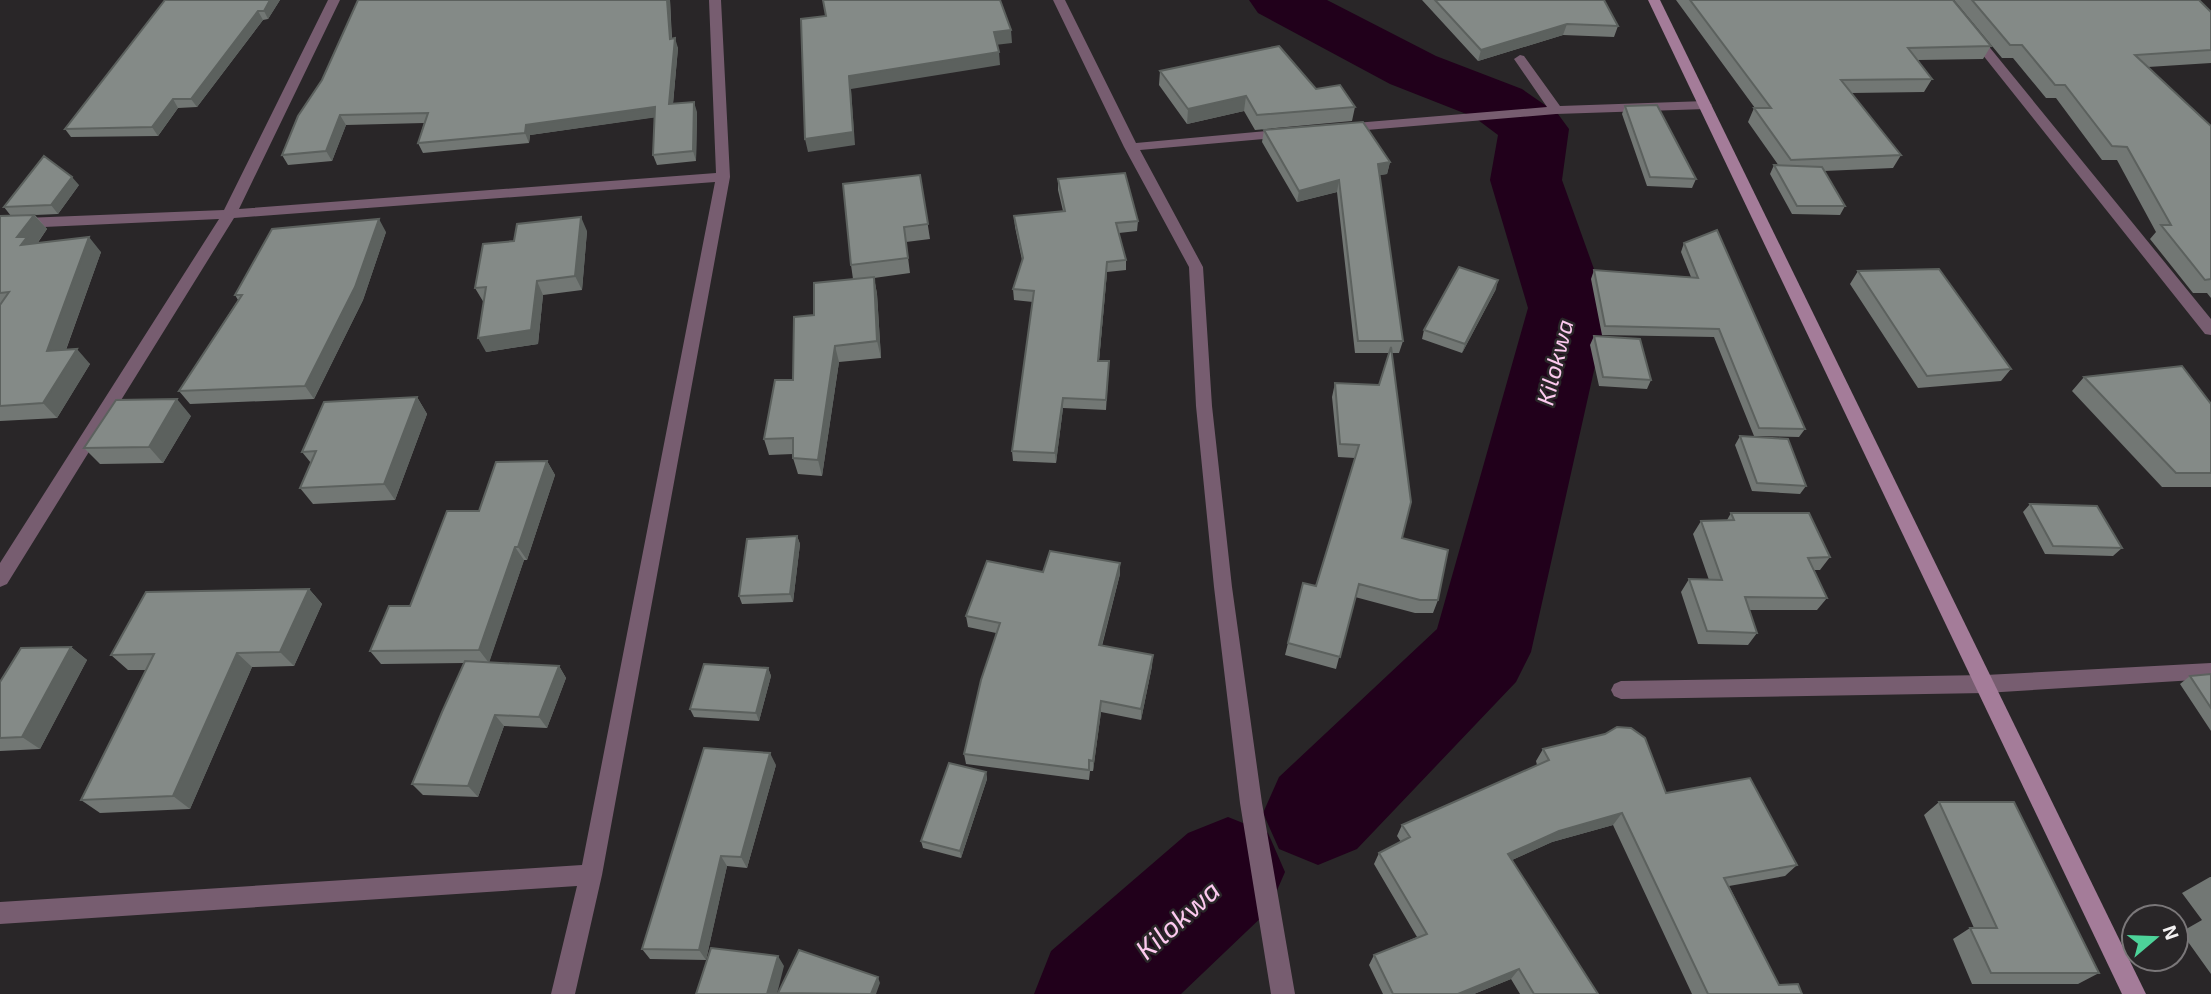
<svg xmlns="http://www.w3.org/2000/svg" width="2211" height="994" viewBox="0 0 2211 994" font-family="'Exo 2',sans-serif">
	<rect width="100%" height="100%" fill="#292628"/>
	<g fill="none" stroke-linecap="round" stroke-linejoin="round">
		<path fill="#21001b" fill-rule="evenodd" d="M1249 0H1327L1436 56 1522 89 1558 114 1569 129 1562 180 1608 308 1531 652 1516 682 1357 849 1318 865 1279 849 1263 813 1279 777 1437 629 1528 308 1490 180 1498 135 1474 117 1390 84 1258 13Z
			M1228 817 1268 833 1285 872 1268 911 1181 994H1034L1051 951 1188 833Z"/>
		<path fill="#775d70" fill-rule="evenodd" d="M328 0H340L239 209 716 173 709 0H721L730 177 602 875 575 994H551L577 886 0 924V902L582 865 715 182 234 218 7 584 0 587V563L219 219 0 229V219L224 210Z
			M1053 0H1065L1136 143 1287 129 1294 133 1287 137 1140 150 1203 267 1212 406 1232 587 1262 803 1295 994H1271L1240 803 1214 587 1196 406 1189 267 1124 147Z
			M1939 0H1951L2211 319V335L2205 334Z
			M1520 55 1524 56 1560 106 1706 101 1712 105 1706 109 1556 114 1343 132 1336 128 1343 124 1547 107 1514 59Z
			M2211 663V679L1985 693 1621 699 1614 696 1611 690 1614 684 1621 681 1985 675Z"/>
		<path fill="#a47c99" fill-rule="evenodd" d="M1648 0H1660L2146 994H2122Z"/>
	</g>
	<path fill="#727774" d="M165 0H280L268 19 263 20 197 107 178 108 158 136 71 137 65 129Z
		M358 0H670L672 39 678 48 673 104 697 112 696 161 657 165 653 155 655 117 530 135 529 143 423 153 418 143 424 123 346 125 332 161 288 165 282 155 322 80Z
		M1422 0H1604L1618 26 1614 37 1563 35 1478 61Z
		M1676 0H1953L1991 46 1983 59 1918 60 1932 79 1924 92 1851 93 1901 155 1893 168 1824 171 1845 206 1840 215 1792 214 1770 174 1774 165 1779 166 1748 122 1754 108H1755Z
		M1954 0H2199L2211 12V63L2148 67 2211 126V298L2207 293H2193L2150 239 2156 232 2117 160H2102L2056 98H2046L2013 58H2002Z
		M1160 71 1316 89 1355 107 1352 121 1255 130 1244 111 1187 124 1159 85Z
		M1625 106 1696 179 1692 188 1647 186 1622 114Z
		M1264 130 1390 162 1387 174 1379 175 1403 341 1399 353H1392L1402 538 1438 600 1433 613H1415L1355 597 1336 669 1285 655 1288 643 1316 586 1355 458 1338 457 1332 397 1335 383 1379 385 1390 353H1355L1337 192 1297 202 1262 142Z
		M920 175 930 239 906 242 910 273 874 278 877 294 881 358 839 362 822 476 798 474 793 458V454L769 455 764 439 793 380 814 315 853 279 851 265Z
		M1058 179 1138 221 1137 231 1119 233 1126 260V270L1107 272 1099 361H1109L1106 410 1063 408 1056 463 1013 461 1012 451 1033 302 1014 300 1013 289 1022 260 1015 227 1014 216 1063 211 1058 190Z
		M79 185 58 214 35 215 47 229 37 244 101 252 66 350 90 364 57 418 0 421V216H11L4 207Z
		M587 231 582 290 543 295 538 344 486 352 484 303 475 288Z
		M386 232 363 300 314 399 190 404 179 391 238 300 235 295Z
		M1684 243 1805 429 1799 437 1754 436 1714 337 1602 335 1591 279 1594 270 1691 277 1681 252Z
		M1858 271 2011 369 2001 381 1918 388 1850 284Z
		M1496 289 1462 353 1422 339 1424 330Z
		M1594 336 1651 380 1647 389 1599 386 1590 345Z
		M2084 377 2211 404V487H2162L2072 391Z
		M417 397 427 414 395 500 313 504 300 488 311 463 302 452Z
		M191 416 163 463 100 464 84 448Z
		M1740 436 1806 486 1800 494 1752 491 1735 445Z
		M547 461 555 475 527 560H524L489 662 559 666 566 678 547 728 504 726 478 797 423 795 412 784 464 663 381 664 370 651 410 606 479 511Z
		M2030 504 2122 548 2113 556 2045 554 2023 512Z
		M1731 513 1830 557 1820 570H1814L1827 598 1817 610H1749L1757 633 1748 645 1698 644 1681 592 1689 579 1709 580 1693 534 1701 521 1727 520Z
		M797 536 800 544 793 602 742 604 739 596Z
		M1043 572 1120 574 1102 646 1152 666 1141 720 1101 712 1093 771H1090L1089 780 966 764 964 754 996 633 968 627 966 616Z
		M309 589 322 604 294 666 252 667 190 809 100 813 81 800 146 670H128L111 655Z
		M71 647 87 660 40 749 0 751V682Z
		M768 668 771 676 759 721 694 717 690 709Z
		M2211 674V731L2180 684 2190 676Z
		M1543 749 1666 793 1797 865 1785 876 1729 886 1779 985 1802 994H1692L1613 825 1552 842 1512 860 1598 994H1520L1511 979 1474 994H1383L1369 965 1374 955 1417 937 1374 864 1379 853 1401 842 1397 836 1402 825 1537 765 1536 761Z
		M776 765 747 868 727 866 706 960 650 959 642 949Z
		M986 772 987 779 961 858 923 848 921 841Z
		M1939 802 2099 973 2078 984H1972L1953 939 1970 928H1974L1924 815Z
		M2210 877H2211V974L2181 932 2202 920 2182 893Z"/>
	<path fill="#5c615e" d="M270 0H280L268 19 264 11Z
		M667 0H670L672 49 670 39Z
		M258 11 263 20 197 107 191 99Z
		M1567 24 1563 35 1478 61 1481 50Z
		M1011 30 1012 43 995 45 994 32Z
		M675 38 678 48 672 114 669 104Z
		M999 52 1000 65 851 89 855 145 808 152 805 139 849 76Z
		M1246 96 1244 111 1187 124 1188 109Z
		M173 99 178 108 158 136 152 127Z
		M694 102 697 112 696 161 693 151Z
		M655 107 658 117 530 135 529 143 525 133 526 125Z
		M340 115 346 125 332 161 326 151Z
		M1390 162 1387 174 1375 176 1378 164Z
		M72 177 79 185 58 214 51 205Z
		M1339 180 1337 192 1297 202 1299 191Z
		M34 215 47 229 35 246 21 245 17 237Z
		M581 217 587 231 582 290 575 276Z
		M379 219 386 232 363 300 314 399 305 386Z
		M89 237 101 252 60 366 47 351Z
		M1107 262V272L1098 371V361Z
		M874 277 877 294 881 358 877 341Z
		M1498 280 1496 289 1462 353 1465 344Z
		M537 281 543 295 538 344 486 352 478 338Z
		M835 346 839 362 822 476 818 460Z
		M77 349 90 364 57 418 43 403Z
		M417 397 427 414 395 500 384 484Z
		M1063 398V408L1056 463 1055 453Z
		M177 399 191 416 163 463 149 447Z
		M547 461 555 475 527 560 518 547Z
		M797 536 800 544 793 602 790 594Z
		M515 547 524 560 489 663 479 650Z
		M1120 563V574L1099 656V645Z
		M309 589 322 604 294 666 280 652Z
		M71 647 87 660 40 749 22 737Z
		M237 653 252 667 190 809 173 796Z
		M1153 655 1152 666 1141 720V709Z
		M559 666 566 678 547 728 539 717Z
		M768 668 771 676 759 721 756 713Z
		M1101 701V712L1093 771V761Z
		M495 715 504 726 478 797 468 786Z
		M770 753 776 765 747 868 741 857Z
		M986 772 987 779 961 858 960 851Z
		M1622 813 1613 825 1552 842 1501 865 1508 854 1559 831Z
		M721 856 727 866 706 960 699 950Z
		M778 956 784 966 777 994H767Z
		M1519 969 1511 979 1474 994H1458Z
		M878 977 880 983 876 994H871Z"/>
	<path fill="#848a87" stroke="#5c615e" stroke-width="2" d="M165 0H270L264 11H258L191 99H173L152 127 65 129Z
		M358 0H667L670 39 675 38 669 104 694 102 693 151 653 155 655 107 526 125 525 133 418 143 428 113 340 115 326 151 282 155 298 116 322 80Z
		M823 0H1000L1011 30 994 32 999 52 849 76 853 132 805 139 801 19 826 16Z
		M1435 0H1604L1618 26 1567 24 1481 50Z
		M1690 0H1953L1991 46 1908 48 1932 79 1841 80 1901 155 1791 160 1754 108H1771Z
		M1972 0H2199L2211 12V50L2135 55 2211 126V279L2205 280 2161 225H2171L2127 147 2112 146 2065 85H2055L2022 45H2010Z
		M1279 46 1316 89 1340 85 1355 107 1257 115 1246 96 1188 109 1160 71Z
		M1657 105 1696 179 1650 177 1625 106Z
		M1363 122 1390 162 1378 164 1403 341H1358L1339 180 1299 191 1264 130Z
		M44 156 72 177 51 205 4 207Z
		M1774 165 1822 167 1845 206H1797Z
		M1125 173 1138 221 1116 223 1126 260 1107 262 1098 361H1109L1106 400 1063 398 1055 453 1012 451 1034 291 1013 289 1023 258 1014 216 1065 211 1058 179Z
		M920 175 928 224 904 227 908 258 851 265 843 184Z
		M34 215 17 237H27L21 245 89 237 47 351 77 349 43 403 0 406V305L9 292 0 293V216Z
		M581 217 575 276 537 281 531 330 478 338 486 287 475 288 483 244 514 241 517 224Z
		M379 219 355 287 305 386 179 391 242 295H235L272 229Z
		M1717 230 1805 429 1759 428 1719 329 1605 326 1594 270 1698 278 1684 243Z
		M1459 267 1498 280 1465 344 1424 330Z
		M1939 269 2011 369 1927 376 1858 271Z
		M874 277 877 341 835 346 818 460 793 458V438L764 439 775 380H793L794 317 814 315V283Z
		M1594 336 1640 339 1651 380 1603 377Z
		M1391 347 1411 502 1402 538 1448 550 1438 600H1420L1359 584 1340 657 1288 643 1303 583 1316 586 1359 445 1340 444 1335 383 1379 385Z
		M2182 366 2211 404V473H2176L2084 377Z
		M417 397 384 484 300 488 316 451 302 452 324 402Z
		M177 399 149 447 84 448 116 400Z
		M1740 436 1788 439 1806 486 1757 483Z
		M547 461 518 547H515L479 650 370 651 389 606H410L447 511H479L496 462Z
		M2030 504 2097 506 2122 548 2053 546Z
		M1731 513H1809L1830 557 1808 558 1827 598 1745 597 1757 633 1707 631 1689 579 1722 580 1701 521 1734 520Z
		M797 536 790 594 739 596 747 539Z
		M1050 551 1120 563 1099 645 1153 655 1141 709 1101 701 1093 761 1089 760V770L964 754 981 680 1000 623 966 616 987 561 1043 572Z
		M309 589 280 652 237 653 173 796 81 800 154 654 111 655 146 592Z
		M71 647 22 737 0 738V682L21 648Z
		M465 661 559 666 539 717 495 715 468 786 412 784 442 712Z
		M704 664 768 668 756 713 690 709Z
		M2211 674V708L2190 676Z
		M1617 727 1631 728 1645 738 1666 793 1750 778 1797 865 1724 878 1779 985 1798 984 1802 994H1708L1622 813 1559 831 1508 854 1598 994H1534L1519 969 1458 994H1393L1374 955 1427 934 1379 853 1410 837 1402 825 1549 760 1543 749 1605 734Z
		M704 748 770 753 741 857 721 856 699 950 642 949Z
		M949 763 986 772 960 851 921 841Z
		M1939 802H2014L2099 973H1991L1970 928H1997Z
		M711 948 778 956 767 994H696Z
		M799 950 878 977 871 994 778 993Z"/>
	<g text-anchor="middle" dominant-baseline="central" stroke-width="5" stroke-linejoin="round" paint-order="stroke">
		<g font-size="24" font-style="italic" fill="#fcc9ee" stroke="#292628">
			<text transform="translate(1554 362) rotate(-76)">Kilokwa</text>
		</g>
		<g font-size="28" font-style="italic" fill="#fcc9ee" stroke="#292628">
			<text transform="translate(1177 919) rotate(-42)">Kilokwa</text>
		</g>
	</g>
	<g transform="translate(2155 938) rotate(71)"><circle r="33" fill="#292628" stroke="#7a7779" stroke-width="2"/>
	<path d="M0-5L12 26L0 18L-12 26Z" fill="#4dd39a"/>
	<text y="-10" font-size="19" font-weight="bold" text-anchor="middle" fill="#f3f1f2">N</text>
	</g>
</svg>
